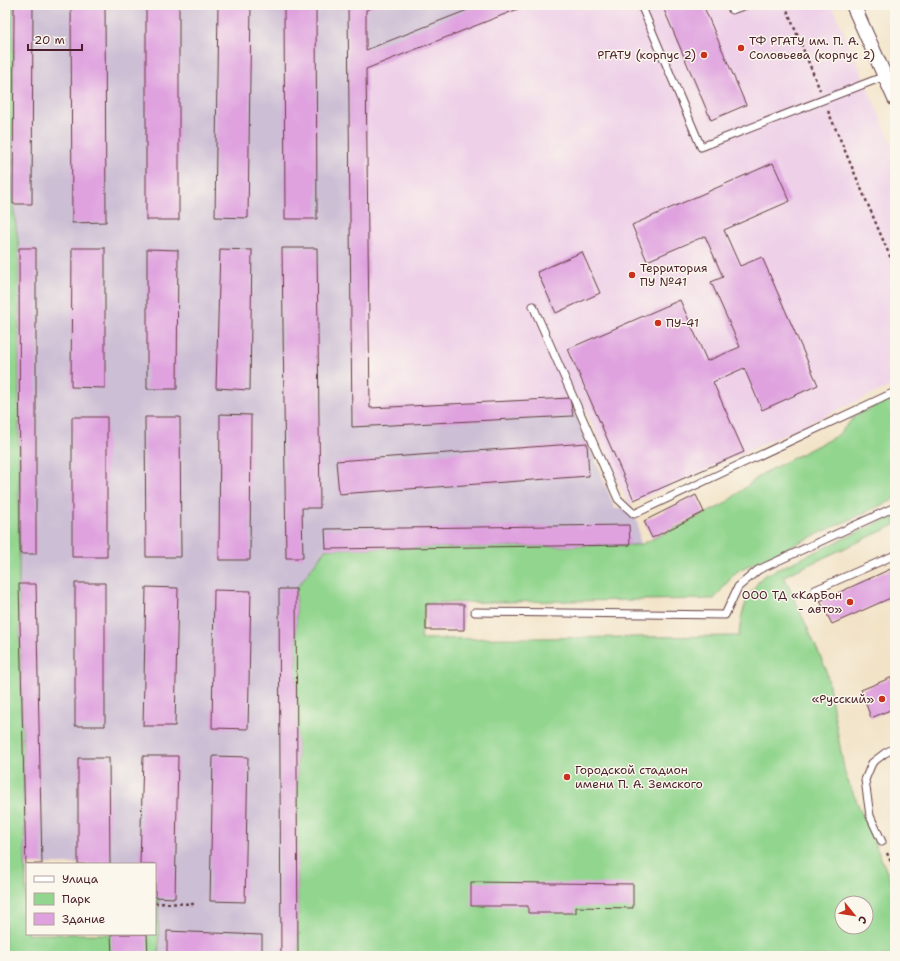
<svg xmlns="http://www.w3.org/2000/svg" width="900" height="961" viewBox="0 0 900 961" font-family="'Shantell Sans',sans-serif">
	<rect width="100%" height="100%" fill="#fbf7ec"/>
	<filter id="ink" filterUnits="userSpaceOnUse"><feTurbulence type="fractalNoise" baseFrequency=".025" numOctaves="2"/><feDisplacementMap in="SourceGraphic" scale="8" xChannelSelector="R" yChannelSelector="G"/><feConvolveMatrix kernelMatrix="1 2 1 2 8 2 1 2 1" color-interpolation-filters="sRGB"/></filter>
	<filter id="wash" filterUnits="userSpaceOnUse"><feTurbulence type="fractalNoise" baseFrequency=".012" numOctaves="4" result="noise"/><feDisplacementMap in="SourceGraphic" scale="16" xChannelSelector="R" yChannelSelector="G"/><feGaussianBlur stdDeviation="0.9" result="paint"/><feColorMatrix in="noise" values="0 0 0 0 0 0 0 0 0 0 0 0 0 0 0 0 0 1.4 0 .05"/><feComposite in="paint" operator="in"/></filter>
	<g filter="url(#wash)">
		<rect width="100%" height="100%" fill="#f2e3c7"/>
		<path fill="#eed0e8" d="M528 5H832L895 151V384L629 505 580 398 370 408 366 69Z"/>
		<path fill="#ccbed4" d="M14 5H528L366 69 370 408 570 398 615 509 629 505 638 525 640 545 296 589 298 956H159L158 898 155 897V864H27L26 899 19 584V248L13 204Z"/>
		<path fill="#92d58e" stroke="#6e7a5c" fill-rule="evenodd" d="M5 5H14L13 204 19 248V584L27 934H155V897H158L159 956H5Z
			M895 397V499L741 569 735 573 714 599 425 603 421 639 739 636C741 610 746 597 763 576L895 515V525L784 576 826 669 845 774 895 891V956H298L296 589 326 549 640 545 723 505 762 474 838 435 856 415ZM842 903H866V927H842Z"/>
		<g id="blocks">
			<path fill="#dfa2df" d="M14 5H33L32 204H13Z
				M71 5H105L106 222 72 223Z
				M146 5H179V220H146Z
				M218 5H251L248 218 215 217Z
				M284 5H316L317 219H285Z
				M348 5H378L366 10V50L480 5H528L366 69 370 408 570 398 573 416 352 427Z
				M662 5H703L746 105 711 120Z
				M773 163 790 201 724 230 740 266 762 257 818 385 762 410 744 368 713 382 744 452 634 500 568 349 680 300 707 361 740 347 711 282 723 277 705 236 647 261 632 225Z
				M19 248H36V554H20Z
				M72 248H105V388L71 387Z
				M282 248H317L320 508H302L303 558H286Z
				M147 249 178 250 177 389H147Z
				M220 249 252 250 250 390 216 388Z
				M582 252 600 293 556 313 537 272Z
				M220 414 251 415 250 560H219Z
				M72 417H107V557H72Z
				M145 417H180L181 557H146Z
				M587 443 589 476 339 494 336 461Z
				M696 495 704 512 652 538 644 521Z
				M629 525 630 545 326 549 325 529Z
				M895 567V596L832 624 820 601Z
				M75 583H105V726H75Z
				M19 584H36L42 864H27V867H26Z
				M146 587 178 588 175 726H143Z
				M279 589H296L298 956H281Z
				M214 590 251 591 248 729 212 728Z
				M426 604H464V630H426Z
				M895 676V708L871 718 861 690Z
				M143 756H178L175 898 155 897V864H140Z
				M213 756 248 757 245 902 210 901Z
				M78 758H109L110 864H78Z
				M471 882 633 884V908L576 907V913H528V906H471Z
				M167 931 262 935V956H167Z
				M111 934H147L148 956H112Z"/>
		</g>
	</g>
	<g filter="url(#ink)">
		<use href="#blocks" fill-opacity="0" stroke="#633c42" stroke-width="1"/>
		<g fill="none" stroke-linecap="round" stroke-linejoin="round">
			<g stroke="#633c42" stroke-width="9">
				<path id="lane" d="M641 5 701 147 885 76
					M732 10 746 5
					M533 306 618 499 634 514 895 392
					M815 590 895 555
					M475 612 725 615 738 587 758 570 895 507
					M882 842 870 816 865 780 872 763 885 753 895 748"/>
			</g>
			<g stroke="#633c42" stroke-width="16">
				<path id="street" d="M853 5 895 99"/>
			</g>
			<path stroke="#633c42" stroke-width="2.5" stroke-dasharray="3 3" stroke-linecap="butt" d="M785 5 820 90
				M828 111 895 268
				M887 853 895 871
				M155 903 196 904"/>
			<use href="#lane" stroke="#fff" stroke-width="7"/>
			<use href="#street" stroke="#fff" stroke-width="14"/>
		</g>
	</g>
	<g fill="#c8321e" stroke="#fbf7ec" stroke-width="1.5">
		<circle cx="741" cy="48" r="4"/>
		<circle cx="704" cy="55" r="4"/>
		<circle cx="632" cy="275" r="4"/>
		<circle cx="658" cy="323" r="4"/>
		<circle cx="850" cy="602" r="4"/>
		<circle cx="882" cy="699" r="4"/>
		<circle cx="567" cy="777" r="4"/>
	</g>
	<g text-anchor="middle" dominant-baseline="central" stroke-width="3" stroke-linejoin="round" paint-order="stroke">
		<g font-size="12" fill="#4a1f2b" stroke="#fbf7ec" text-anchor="start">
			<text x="749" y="41">ТФ РГАТУ им. П. А.<tspan x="749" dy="14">Соловьева (корпус 2)</tspan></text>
			<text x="696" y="55" text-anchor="end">РГАТУ (корпус 2)</text>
			<text x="640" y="268">Территория<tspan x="640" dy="14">ПУ №41</tspan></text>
			<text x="666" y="323">ПУ-41</text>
			<text x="842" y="595" text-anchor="end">ООО ТД «КарБон<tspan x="842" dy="14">- авто»</tspan></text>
			<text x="874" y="699" text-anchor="end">«Русский»</text>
			<text x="575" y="770">Городской стадион<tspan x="575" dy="14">имени П. А. Земского</tspan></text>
		</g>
	</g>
	<rect width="900" height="961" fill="none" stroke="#fbf7ec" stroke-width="20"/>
	<rect x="26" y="863" width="130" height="72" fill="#fbf7ec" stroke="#b4a19f"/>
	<rect x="34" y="876" width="20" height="6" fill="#ffffff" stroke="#b4a19f"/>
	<text x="62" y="883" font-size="12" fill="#4a1f2b">Улица</text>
	<rect x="34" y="893" width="20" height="12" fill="#92d58e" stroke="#b4a19f"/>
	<text x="62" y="903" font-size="12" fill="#4a1f2b">Парк</text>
	<rect x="34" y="913" width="20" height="12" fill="#dfa2df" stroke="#b4a19f"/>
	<text x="62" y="923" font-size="12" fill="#4a1f2b">Здание</text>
	<g transform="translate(854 915) rotate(120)"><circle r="19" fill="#fbf7ec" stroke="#b4a19f"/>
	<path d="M0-3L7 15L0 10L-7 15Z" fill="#c8321e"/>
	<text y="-6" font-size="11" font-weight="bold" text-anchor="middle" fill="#4a1f2b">С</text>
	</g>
	<path d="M28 44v6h54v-6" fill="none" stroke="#4a1f2b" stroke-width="2"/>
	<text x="34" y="44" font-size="12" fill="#4a1f2b" stroke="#fbf7ec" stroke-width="3" paint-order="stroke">20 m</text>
</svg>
